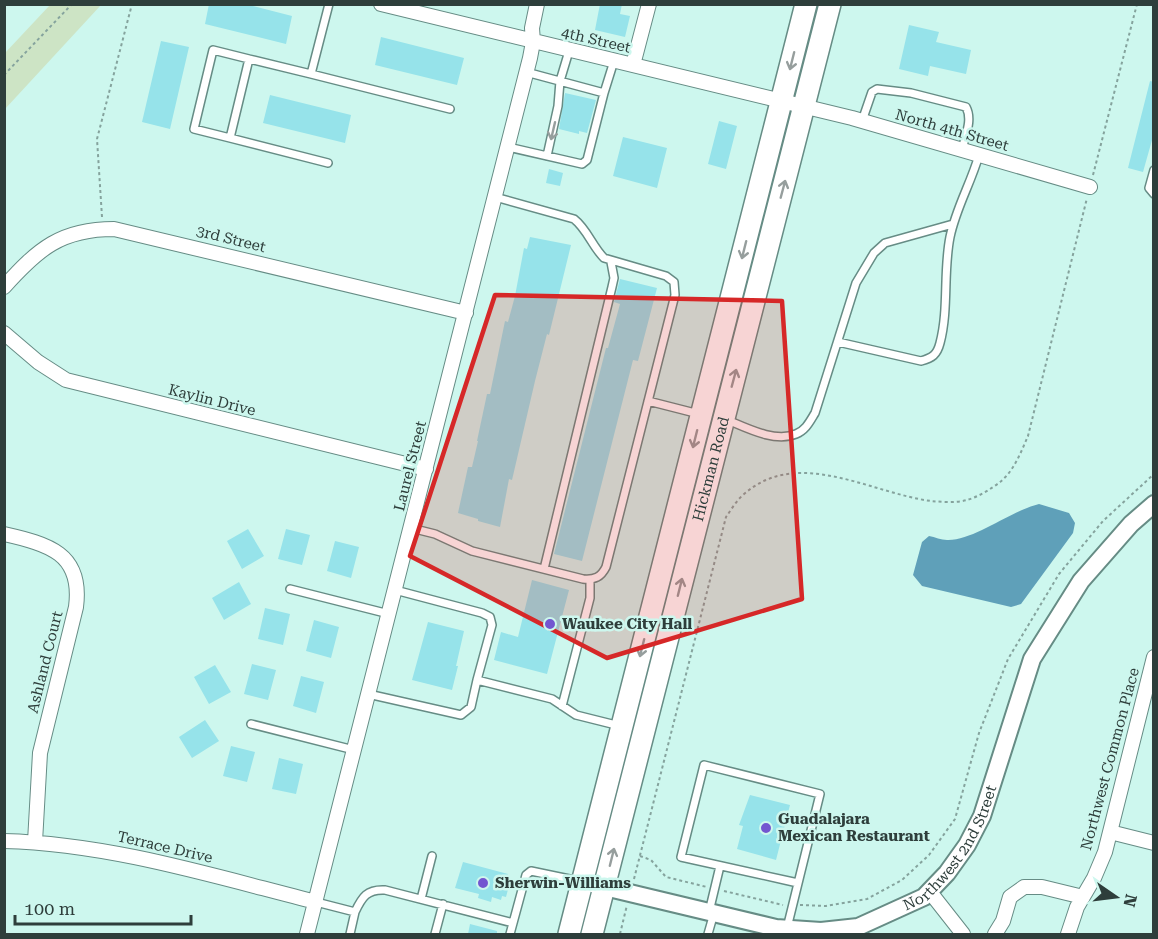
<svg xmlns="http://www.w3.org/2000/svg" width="1158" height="939" viewBox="0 0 1158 939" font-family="'Roboto Serif',serif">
	<rect width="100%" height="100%" fill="#cdf7ee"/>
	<path fill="#cde4c5" d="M50 5H101L5 109V53Z"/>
	<path fill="#5fa0b9" d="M1039 504 1069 513 1075 523 1073 533 1021 604 1011 607 922 586 913 575 922 542 929 536C935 537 941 540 947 540 974 541 1010 511 1039 504Z"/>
	<path fill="#96e3ea" d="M209 4H245L292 16 286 44 205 24Z
		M600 4H622L620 14 630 16 625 37 595 30Z
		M909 25 939 32 936 42 971 50 966 74 930 66 928 76 899 69Z
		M381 37 464 58 457 85 375 65Z
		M161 41 189 47 170 129 142 122Z
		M1150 81 1154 82V133L1143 172 1128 168Z
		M565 93 596 100 587 133 579 131V134L559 129Z
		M270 95 351 115 345 143 263 123Z
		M719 121 737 126 726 169 708 164Z
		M623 137 667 148 657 188 613 176Z
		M549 169 563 173 560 186 546 183Z
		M530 237 571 245 549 335 547 334 535 381 512 480 509 479 500 527 478 521V519L458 513 468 467H472L478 441H477L487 394H490L505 321 508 322 515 296 524 248 527 249Z
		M620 279 657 288 638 361 633 360 582 561 554 554 606 348H608L620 304 614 302Z
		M248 529 264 556 242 569 227 541Z
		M286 529 310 535 302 565 278 559Z
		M335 541 359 547 351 578 327 571Z
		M532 580 569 590 547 674 494 660 501 632 518 637Z
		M239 582 251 604 224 620 212 598Z
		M265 608 290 614 283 645 258 639Z
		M314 620 339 627 331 658 306 651Z
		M428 622 464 631 456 666H458L452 690 412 680Z
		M252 664 276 670 268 700 244 694Z
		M215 665 231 692 209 704 194 677Z
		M301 676 324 682 316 713 293 706Z
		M205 720 219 741 192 758 179 737Z
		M231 746 255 752 247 782 223 776Z
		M279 758 303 764 296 794 272 789Z
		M750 795 790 805 776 860 737 849 743 826 739 825Z
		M463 862 508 874 507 877 511 878 506 897 502 896 501 900 492 897 491 902 478 898 479 894 455 888Z
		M470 924 497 931V934H468Z"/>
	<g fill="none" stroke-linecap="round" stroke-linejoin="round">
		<g stroke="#668c85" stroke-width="10">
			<path id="service" d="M311 74 450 109
				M604 93 614 61
				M862 121 872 92 877 89 911 93 966 107C973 120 965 136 962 150
				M230 138 194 129 213 50 249 59
				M508 147 582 164 587 160 604 93 526 72
				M547 156 558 106 560 81 569 51
				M328 163 230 138 249 59 311 74 329 4
				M1154 170 1149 188 1154 194
				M838 342 921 361C932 358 937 355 940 343 949 309 943 272 950 237 956 208 971 183 979 155
				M648 401 699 414
				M725 419C745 427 774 443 796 434 806 430 810 421 815 413L856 283 874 253 885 243 953 224
				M411 528 435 534 472 551 583 579C595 580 601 577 606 567L675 295 674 282 666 276 604 258C592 246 587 229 574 219L495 197
				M544 569 612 287 614 278 611 262
				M290 589 389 614
				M395 590 482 613 490 617 492 625 477 680
				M368 694 461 715 471 707 477 680 552 699 576 715 620 726
				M562 706 590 598V580
				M251 724 354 750
				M421 899 432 856
				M316 902 355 912C362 897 367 889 385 890L513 923 526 875 531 871 579 881
				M709 912 720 866
				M787 928 820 794 704 765 681 857 798 883
				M350 934 355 912
				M435 934 443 904
				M510 934 513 923
				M708 934 714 913"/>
		</g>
		<g stroke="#668c85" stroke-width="16">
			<path id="minor" d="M381 4 852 118 1090 187
				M633 65 649 4
				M4 287C38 249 61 229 114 229L466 313
				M4 333 38 362 66 380 426 469
				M4 534C48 544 83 553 76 607L40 753 35 842
				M1110 832 1154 843
				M4 841C111 844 213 876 316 902
				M930 892 963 934
				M307 934 530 58 533 42 532 28 537 4
				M995 934 1003 921 1010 897 1024 887H1042L1083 897
				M1068 934 1077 907 1094 878 1105 852 1154 657"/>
		</g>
		<g stroke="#668c85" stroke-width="20">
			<g id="tertiary">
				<path id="s1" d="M592 884 776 928 821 931 858 927 924 897 947 873 967 845 982 816 1032 659 1081 581 1131 524 1154 504"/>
			</g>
		</g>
		<g stroke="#668c85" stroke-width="24">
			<g id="trunk">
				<path d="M569 934 806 4"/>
				<path id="s2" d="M592 934 830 4"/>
			</g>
		</g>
		<path stroke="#85a39d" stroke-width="2" stroke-dasharray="3 3" stroke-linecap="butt" d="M4 75 72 4
			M1093 175 1137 4
			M102 217 97 139 132 4
			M640 856 651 860 666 877 707 887
			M634 879 726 517C731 510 736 501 743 495 797 446 870 493 931 501 942 502 956 503 967 500 978 497 991 489 1000 482 1014 471 1021 452 1028 436L1087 198
			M724 891 783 905
			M800 905 826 906 867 899 902 880 929 855 955 819 979 733 1008 659 1059 574 1103 521 1154 474
			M620 934 627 905"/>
		<use href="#service" stroke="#fff" stroke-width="7"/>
		<use href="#minor" stroke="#fff" stroke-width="14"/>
		<use href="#tertiary" stroke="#fff" stroke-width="16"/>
		<use href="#trunk" stroke="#fff" stroke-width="21"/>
	</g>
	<defs><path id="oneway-shaft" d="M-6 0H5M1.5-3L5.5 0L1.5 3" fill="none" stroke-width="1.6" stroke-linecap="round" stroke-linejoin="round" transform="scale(1.5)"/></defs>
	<g stroke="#969e9d">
		<use href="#oneway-shaft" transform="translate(792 61) rotate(104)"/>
		<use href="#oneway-shaft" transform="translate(553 131) rotate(103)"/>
		<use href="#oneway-shaft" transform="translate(783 189) rotate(-75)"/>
		<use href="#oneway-shaft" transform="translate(744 250) rotate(104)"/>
		<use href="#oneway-shaft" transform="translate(734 378) rotate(-75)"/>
		<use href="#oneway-shaft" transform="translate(695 439) rotate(104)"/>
		<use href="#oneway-shaft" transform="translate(680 587) rotate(-76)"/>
		<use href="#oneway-shaft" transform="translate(642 648) rotate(104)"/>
		<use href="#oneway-shaft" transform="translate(612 857) rotate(-76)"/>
	</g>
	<path fill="#d62828" fill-opacity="0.2" stroke="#d62828" stroke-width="4.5" stroke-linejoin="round" d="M495 295 782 301 802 599 607 658 410 556Z"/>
	<g fill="#7356d0" stroke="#cdf7ee" stroke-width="2">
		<circle cx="550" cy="624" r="6"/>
		<circle cx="766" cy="828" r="6"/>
		<circle cx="483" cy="883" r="6"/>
	</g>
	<g text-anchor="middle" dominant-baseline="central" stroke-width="5" stroke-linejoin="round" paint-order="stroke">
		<g font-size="15" fill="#2e3e3b" stroke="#cdf7ee">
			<text transform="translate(596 40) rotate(13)">4th Street</text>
			<text transform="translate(952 130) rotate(16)">North 4th Street</text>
			<text transform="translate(231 239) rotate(14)">3rd Street</text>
			<text transform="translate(212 400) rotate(14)">Kaylin Drive</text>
			<text transform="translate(410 466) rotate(-76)">Laurel Street</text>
			<text stroke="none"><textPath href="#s2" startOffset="480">Hickman Road</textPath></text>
			<text transform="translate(45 662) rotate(-76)">Ashland Court</text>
			<text transform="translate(1110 759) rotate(-75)">Northwest Common Place</text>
			<text stroke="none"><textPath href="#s1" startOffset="399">Northwest 2nd Street</textPath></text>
			<text transform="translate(165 847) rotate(13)">Terrace Drive</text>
		</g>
		<g font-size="15" font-weight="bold" fill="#2e3e3b" stroke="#cdf7ee" text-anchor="start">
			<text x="562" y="624">Waukee City Hall</text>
			<text x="778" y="819">Guadalajara<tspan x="778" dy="17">Mexican Restaurant</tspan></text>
			<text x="495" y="883">Sherwin-Williams</text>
		</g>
	</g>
	<rect width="1158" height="939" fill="none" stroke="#2e3e3b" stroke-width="12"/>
	<g transform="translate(1116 897) rotate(104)" stroke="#cdf7ee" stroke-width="4.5" paint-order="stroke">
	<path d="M0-4.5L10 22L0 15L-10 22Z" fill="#2e3e3b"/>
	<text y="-9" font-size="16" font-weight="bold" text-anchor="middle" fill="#2e3e3b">N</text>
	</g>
	<path d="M15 915v9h176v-9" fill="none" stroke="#2e3e3b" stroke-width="3"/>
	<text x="24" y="915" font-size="18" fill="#2e3e3b" stroke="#cdf7ee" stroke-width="4.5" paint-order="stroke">100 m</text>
</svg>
